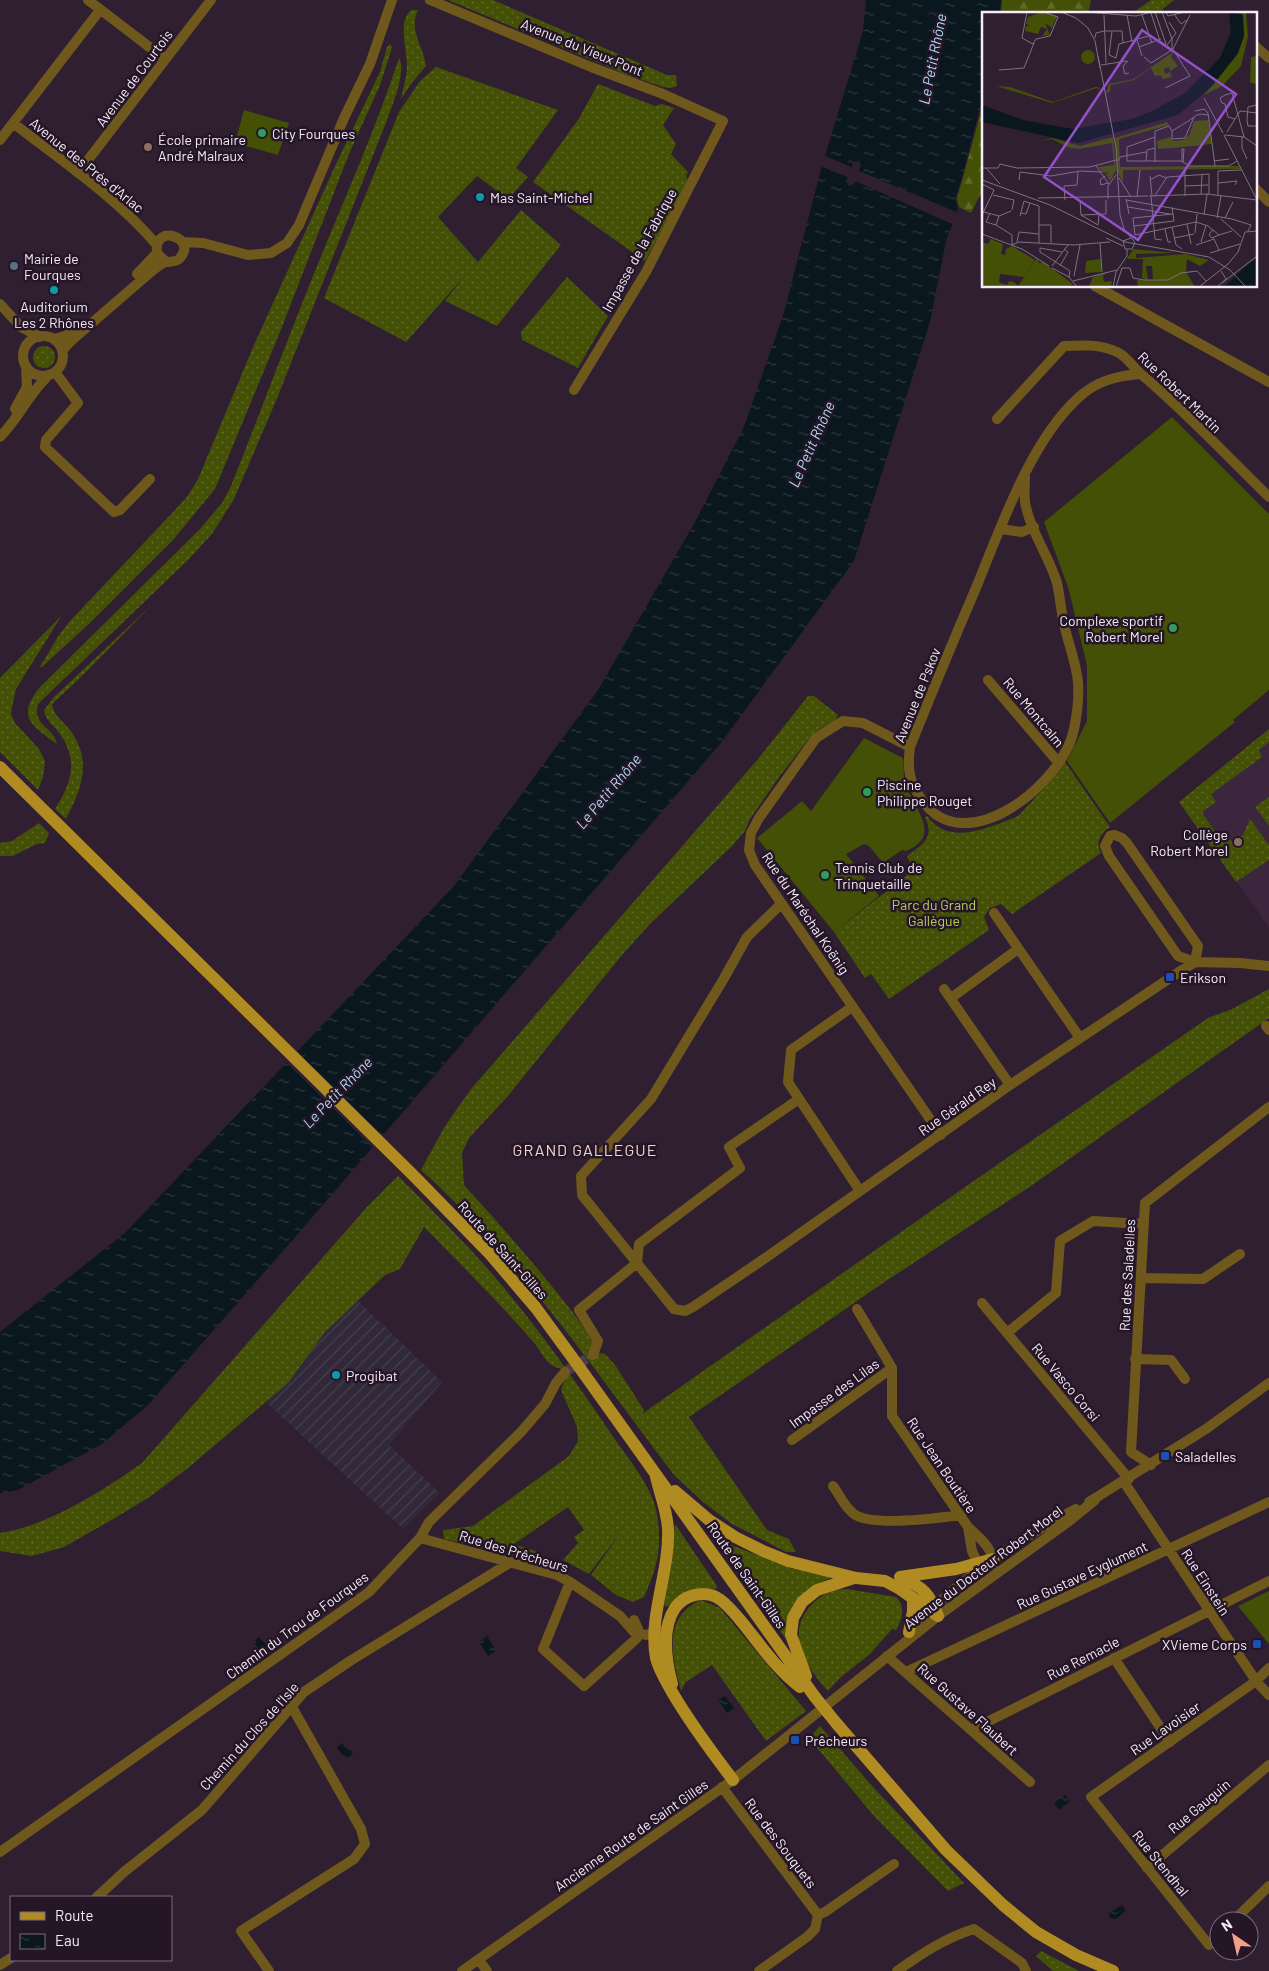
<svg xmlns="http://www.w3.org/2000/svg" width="1269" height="1971" viewBox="0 0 1269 1971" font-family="Barlow,sans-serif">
	<defs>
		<pattern id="industrial-furrows" width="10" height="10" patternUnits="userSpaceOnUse" patternTransform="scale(1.25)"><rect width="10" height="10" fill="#312939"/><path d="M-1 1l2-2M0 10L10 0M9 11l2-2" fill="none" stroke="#453e4d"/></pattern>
		<pattern id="grass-dots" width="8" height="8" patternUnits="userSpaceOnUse" patternTransform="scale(1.25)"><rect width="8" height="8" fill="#435005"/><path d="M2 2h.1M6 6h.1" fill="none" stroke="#5f692a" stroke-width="1.8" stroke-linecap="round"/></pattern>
		<pattern id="forest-firs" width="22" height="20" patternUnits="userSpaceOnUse" patternTransform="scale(1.25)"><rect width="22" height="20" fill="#435005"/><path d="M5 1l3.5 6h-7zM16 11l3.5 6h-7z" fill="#5f692a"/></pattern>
		<pattern id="water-ripples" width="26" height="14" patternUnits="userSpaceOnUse" patternTransform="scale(1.25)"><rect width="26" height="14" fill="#0a171f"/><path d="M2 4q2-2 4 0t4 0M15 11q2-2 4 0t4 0" fill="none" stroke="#2e3940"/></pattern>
	</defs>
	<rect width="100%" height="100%" fill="#2f1f31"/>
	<path fill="#3b263d" d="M1269 729V927L1179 802Z"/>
	<path fill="url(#industrial-furrows)" d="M354 1297 442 1382 389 1445 440 1493 403 1529 255 1392Z"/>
	<path fill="url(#grass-dots)" d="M448 0H493L667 75H676L677 86 671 88 663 87 623 73Z
		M1151 0H1174L1157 14H1131Z
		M412 10H418C408 30 424 47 426 66L411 84 401 99C403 89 406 79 407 68 408 52 396 19 412 10Z
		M390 44 392 47 391 51 380 85 349 154 280 332 215 489 173 540 92 621 42 667H40L59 635 70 621 174 511 187 497 198 479 254 345 336 164 380 72 387 47Z
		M399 58C407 70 392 106 387 120L278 396 234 499 212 534 188 560 38 704C32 726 54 727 57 744 31 725 16 717 40 687L200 529 222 503 231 486C257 421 281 356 307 291 338 213 373 137 399 58Z
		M436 67 558 110 516 168 528 177 508 199 477 176 438 217 478 262 521 210 561 245 497 326 445 301 464 277 406 342 324 298 399 112 420 81Z
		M598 84 655 106 662 104 674 108 663 125 676 144 671 154 688 172 686 175 688 184 645 261 533 182 578 120Z
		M567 277 608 316 578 368 522 340 521 332Z
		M33 357a11 11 0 1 1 22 0a11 11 0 1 1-22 0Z
		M151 606 80 678 52 704C54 716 62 720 69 729 93 759 82 789 66 819L55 809C73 780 79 759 57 730 51 723 45 719 44 710L54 697Z
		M62 615 16 689 12 707 11 714 15 723 39 749 45 761 43 777 38 790 0 752V678Z
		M808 696H814L838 715 834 722 820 729 812 735 779 777 750 819 745 831 732 846 651 923 622 955 507 1097 469 1138 462 1153 464 1185C495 1219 526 1254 555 1290 571 1310 588 1330 598 1353L605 1354 615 1365 644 1410 642 1414 968 1185 1208 1018 1232 1009 1269 989V1018L1031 1186 883 1283 689 1417 767 1530 789 1539 796 1552H786L732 1524 703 1502 674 1475C594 1370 520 1259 421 1170L445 1126 471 1089 758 759Z
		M1269 729V742L1259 750 1262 757 1211 794 1216 802 1202 812 1219 838 1225 834 1232 842 1243 835 1250 819 1269 845V860L1236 882 1179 802Z
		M1065 762 1110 827C1101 832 1095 842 1101 853L1012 914 1001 904 990 908 984 917 989 930 889 999 871 974 865 978 834 932 914 870 907 856C923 844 935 838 925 817L927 816C945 842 977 832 1001 823 1007 820 1014 819 1019 815 1034 800 1052 779 1065 762Z
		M1269 797V826L1255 807Z
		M39 823 49 833 45 843 37 844 13 856H0V843L12 841Z
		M398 1176C433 1211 468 1245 500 1283 540 1331 577 1383 612 1435 626 1456 651 1485 656 1510 663 1543 658 1567 644 1597L633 1602 616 1595 591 1575 621 1532 589 1574 563 1560 578 1543 574 1537 584 1530 568 1507 514 1544 538 1552 532 1559 444 1539 443 1530 473 1526 569 1456 578 1441 577 1427 561 1390 565 1379 562 1369C546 1366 544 1355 535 1344 500 1303 461 1265 424 1227L400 1269 385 1275 325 1332 288 1383 188 1468 151 1496 115 1518 64 1547 32 1556 0 1551V1533C46 1527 104 1490 142 1463L367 1207Z
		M675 1524 717 1586 716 1589 703 1588 666 1607 664 1604Z
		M726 1543 790 1568 836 1576C801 1588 789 1602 786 1639L720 1545Z
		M847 1589 896 1597C906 1606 902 1620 896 1630L892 1629 870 1654 841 1677 828 1691C816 1678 805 1663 800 1646 792 1617 819 1588 847 1589Z
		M701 1600 720 1608 806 1711 766 1741 712 1665 686 1682 681 1691C672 1656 662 1617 701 1600Z
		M820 1726 873 1787 964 1883 948 1891 874 1816 809 1738Z
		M1041 1951 1079 1971H1053L1036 1956Z"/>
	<path fill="url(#forest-firs)" d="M1002 0H1091L1088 14H1001Z
		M983 104V189L971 213 959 207 957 199Z"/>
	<path fill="#435005" d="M244 110 289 123 278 155 235 143Z
		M1172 417 1269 514V690L1233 720 1235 722 1110 823 1067 761 1087 721V666L1069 590 1044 522Z
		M864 738 903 758C904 765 903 774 905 782 911 806 945 835 906 851L902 850 883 863 869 846 864 844 846 854 879 896 834 932 757 838 802 801 811 811Z
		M1269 1591V1644L1238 1606Z"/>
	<path fill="url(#water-ripples)" fill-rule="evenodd" d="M866 0H1001L1000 14H983V96L962 178 955 199 958 209 946 241 930 322 854 561 721 743 297 1235 148 1405 102 1444 18 1490 0 1493V1332L126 1232 454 886 598 690 695 522 743 429 783 316 821 169 863 31ZM859 161 861 165 854 184 849 186 846 181 854 162Z
		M487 1636 496 1651 488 1656 479 1642Z
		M259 1637 267 1646 261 1651 253 1642Z
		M725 1696 734 1708 727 1713 718 1700Z
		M343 1743 347 1749 353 1752 349 1758 341 1754 337 1747Z
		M1065 1795 1070 1801 1059 1810 1054 1803Z
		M1142 1843 1147 1845 1150 1855 1148 1857 1144 1856 1138 1847 1139 1844Z
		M1122 1905 1126 1911 1116 1919 1110 1918 1109 1913Z"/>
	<path fill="#2f1f31" d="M823 155 854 168 850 178 820 166Z
		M857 170 959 213 954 225 853 180Z
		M295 1049 384 1137 374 1149 285 1061Z"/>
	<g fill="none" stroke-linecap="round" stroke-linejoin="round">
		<path stroke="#4d3e4f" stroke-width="10" stroke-dasharray="10 5" stroke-linecap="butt" d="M565 1372 593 1355"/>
		<path stroke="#6f581c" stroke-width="10" d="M88 0 165 59
			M430 0 591 67 663 94 723 121 646 272 574 390
			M1255 46 1269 58
			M13 123C62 161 116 197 157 245
			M0 140 100 10
			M78 173 211 0
			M1255 188 1269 202
			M182 242 203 243 248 255 271 253 287 243 299 225 344 118 370 64 392 0
			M137 274 157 253
			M1095 286 1269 382
			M0 304 21 327 40 337
			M23 356a20 20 0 1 1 40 0a20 20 0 1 1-40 0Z
			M54 339 65 336 78 327
			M62 351 71 341 152 271C156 268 161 263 166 262 171 261 176 263 180 258 198 238 153 222 157 253L166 262
			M55 372 78 403 46 440 45 447 114 512 120 510 150 479
			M15 409 27 387 26 366
			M997 419 1064 346C1082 345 1100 344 1117 352 1128 357 1133 368 1142 375 1187 413 1227 456 1269 497
			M0 437C19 418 29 393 49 375
			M1025 476C1025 484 1024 494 1025 502 1030 531 1049 556 1057 583 1060 597 1061 611 1064 624 1068 643 1077 665 1078 683 1079 697 1077 715 1074 729 1064 783 965 863 922 800 909 782 907 769 910 747 932 692 955 637 978 583 1002 524 1031 441 1078 398 1096 381 1116 376 1140 374
			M1000 529 1022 532 1034 527
			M988 680 1058 762
			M910 747 863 723 843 721 816 738 759 818 751 833 749 850 755 865 941 1135
			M1115 835 1122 838 1127 843 1198 946 1195 962 1178 956 1109 856 1105 846 1110 836Z
			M781 904 747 937 723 980 651 1099 581 1176 582 1195 674 1309 685 1311 693 1307 761 1261 1010 1085 1182 970 1195 962 1240 963 1269 966
			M994 913 1080 1038
			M944 989 1010 1085
			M951 998 1018 949
			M852 1007 791 1050 788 1082 860 1191
			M1266 1026 1269 1030
			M1142 1278 1203 1279 1240 1254
			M982 1303 1129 1479
			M857 1309 892 1368V1416L968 1527C979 1537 994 1549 993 1565
			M1007 1333 1056 1293 1060 1241 1093 1221 1143 1224
			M593 1355 598 1341 579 1310 637 1263 639 1244 740 1168 729 1147 799 1099
			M1135 1359 1171 1360 1185 1379
			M792 1440 892 1368
			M1151 1465 1131 1452 1145 1203 1269 1107
			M1124 1482 1256 1681 1269 1695
			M833 1486C839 1494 845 1508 854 1514 871 1527 939 1518 961 1515
			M1089 1502 1206 1429 1269 1383
			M968 1527 972 1551 980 1568
			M420 1538 557 1575 570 1582 620 1616 634 1632 646 1635 661 1630
			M570 1582 543 1649 584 1686 637 1638 638 1629 634 1620
			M908 1633C955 1582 1015 1541 1076 1509
			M887 1656 1030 1782
			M1114 1658 1170 1742
			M906 1672 1269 1502
			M971 1730 1269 1581
			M722 1787 818 1915 815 1929 807 1937 759 1971
			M0 1852 369 1592 420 1538 429 1522 521 1432 545 1404 556 1383 565 1372
			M1147 1868 1269 1765
			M97 1897 124 1872 202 1810 304 1692 350 1661 511 1562
			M818 1915 825 1912 894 1864
			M1233 1921 1269 1886
			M1219 1935 1209 1945 1091 1797 1256 1681 1269 1668
			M479 1960 487 1971
			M0 1965 11 1958
			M269 1971 241 1931 354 1859 365 1844 361 1829 292 1707
			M462 1971 733 1780 938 1616 1068 1522 1095 1500
			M897 1971C921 1954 945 1938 974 1929L1022 1963 1026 1971"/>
		<path stroke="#b08b21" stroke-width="12" d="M0 767 415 1177 490 1254 536 1308 577 1364 815 1697
			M656 1477C660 1494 667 1511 668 1529 670 1571 648 1617 656 1658 659 1670 666 1681 672 1692 690 1723 711 1751 733 1780
			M675 1491 709 1520 735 1537 763 1551 788 1561 856 1578 885 1581 900 1589 938 1616
			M900 1577 956 1569 993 1559
			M902 1578C923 1587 930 1594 938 1616
			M909 1632 913 1611V1599
			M806 1676 791 1635 793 1618 802 1602 817 1590 854 1578
			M672 1684C666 1661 661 1629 675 1608 683 1596 702 1590 716 1597 726 1602 734 1613 741 1621 759 1643 777 1670 800 1687
			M837 1724 946 1850 1003 1905 1036 1932 1076 1955 1113 1971"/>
		<path stroke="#b08b21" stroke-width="12" d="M815 1697 837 1724"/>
	</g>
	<g fill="#2e9e5b" stroke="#251627" stroke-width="2">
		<circle cx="262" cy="133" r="5"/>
		<circle cx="1173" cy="628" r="5"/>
		<circle cx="867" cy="792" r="5"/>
		<circle cx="825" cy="875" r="5"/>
	</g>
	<g fill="#8d6e63" stroke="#251627" stroke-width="2">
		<circle cx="148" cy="147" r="5"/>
		<circle cx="1238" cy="842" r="5"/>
	</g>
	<g fill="#0f9aa8" stroke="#251627" stroke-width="2">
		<circle cx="480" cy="197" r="5"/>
		<circle cx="54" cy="290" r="5"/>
		<circle cx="336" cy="1375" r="5"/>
	</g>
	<circle fill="#5c6f8a" stroke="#251627" stroke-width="2" cx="14" cy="266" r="5"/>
	<g fill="#1a4fb4" stroke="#251627" stroke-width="2">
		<rect x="1165" y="972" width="10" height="10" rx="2.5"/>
		<rect x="1160" y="1451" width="10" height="10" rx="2.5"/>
		<rect x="1252" y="1639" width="10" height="10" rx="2.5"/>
		<rect x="790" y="1735" width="10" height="10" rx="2.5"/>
	</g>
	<g text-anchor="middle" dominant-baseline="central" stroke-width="5" stroke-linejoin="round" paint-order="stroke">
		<g font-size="14" fill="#f6ebf7" stroke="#251627">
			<text transform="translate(582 47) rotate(22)">Avenue du Vieux Pont</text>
			<text transform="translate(134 78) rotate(-53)">Avenue de Courtois</text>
			<text transform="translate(87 165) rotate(39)">Avenue des Prés d'Arlac</text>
			<text transform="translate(639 250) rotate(-61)">Impasse de la Fabrique</text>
			<text transform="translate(1180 392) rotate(44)">Rue Robert Martin</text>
			<text transform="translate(917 695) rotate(-68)">Avenue de Pskov</text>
			<text transform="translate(1034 712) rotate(50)">Rue Montcalm</text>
			<text transform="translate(806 913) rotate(56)">Rue du Maréchal Koënig</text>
			<text transform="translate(957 1106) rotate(-35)">Rue Gérald Rey</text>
			<text transform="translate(503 1250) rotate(48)">Route de Saint-Gilles</text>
			<text transform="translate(1127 1275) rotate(-87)">Rue des Saladelles</text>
			<text transform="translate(1066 1382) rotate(50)">Rue Vasco Corsi</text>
			<text transform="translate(834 1393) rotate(-36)">Impasse des Lilas</text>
			<text transform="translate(942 1465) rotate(56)">Rue Jean Boutière</text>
			<text transform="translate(514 1551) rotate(17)">Rue des Prêcheurs</text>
			<text transform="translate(983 1567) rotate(-37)">Avenue du Docteur Robert Morel</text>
			<text transform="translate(747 1575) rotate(55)">Route de Saint-Gilles</text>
			<text transform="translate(1082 1575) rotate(-25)">Rue Gustave Eyglument</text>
			<text transform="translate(1206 1582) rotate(57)">Rue Einstein</text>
			<text transform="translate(297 1625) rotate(-36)">Chemin du Trou de Fourques</text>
			<text transform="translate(1083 1658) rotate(-27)">Rue Remacle</text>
			<text transform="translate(968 1709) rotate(42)">Rue Gustave Flaubert</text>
			<text transform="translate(1165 1728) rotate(-35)">Rue Lavoisier</text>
			<text transform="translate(249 1736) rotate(-48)">Chemin du Clos de l'Isle</text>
			<text transform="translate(1199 1806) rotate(-40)">Rue Gauguin</text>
			<text transform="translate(631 1835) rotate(-35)">Ancienne Route de Saint Gilles</text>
			<text transform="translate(781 1843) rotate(53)">Rue des Souquets</text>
			<text transform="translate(1161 1863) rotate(51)">Rue Stendhal</text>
		</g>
		<g font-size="14" fill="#f6ebf7" stroke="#251627" text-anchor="start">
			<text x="272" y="133">City Fourques</text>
			<text x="158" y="139">École primaire<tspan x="158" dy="16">André Malraux</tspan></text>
			<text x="490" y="197">Mas Saint-Michel</text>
			<text x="24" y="258">Mairie de<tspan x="24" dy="16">Fourques</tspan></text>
			<text x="54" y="306" text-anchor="middle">Auditorium<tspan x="54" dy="16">Les 2 Rhônes</tspan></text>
			<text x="1163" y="620" text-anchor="end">Complexe sportif<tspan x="1163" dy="16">Robert Morel</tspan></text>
			<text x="877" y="784">Piscine<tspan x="877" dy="16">Philippe Rouget</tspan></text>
			<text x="1228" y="834" text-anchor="end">Collège<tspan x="1228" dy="16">Robert Morel</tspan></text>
			<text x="835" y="867">Tennis Club de<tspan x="835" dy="16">Trinquetaille</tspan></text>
			<text x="1180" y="977">Erikson</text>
			<text x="346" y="1375">Progibat</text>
			<text x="1175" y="1456">Saladelles</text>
			<text x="1247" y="1644" text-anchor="end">XVieme Corps</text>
			<text x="805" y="1740">Prêcheurs</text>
		</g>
		<g font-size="14" fill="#b6d054" stroke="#251627">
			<text x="934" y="904">Parc du Grand<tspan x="934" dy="16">Gallègue</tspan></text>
		</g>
		<g font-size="15" font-style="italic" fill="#acdaf5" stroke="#251627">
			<text transform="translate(932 59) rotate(-79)">Le Petit Rhône</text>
			<text transform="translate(811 444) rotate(-66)">Le Petit Rhône</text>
			<text transform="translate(608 791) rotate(-50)">Le Petit Rhône</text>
			<text transform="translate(337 1092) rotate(-46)">Le Petit Rhône</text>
		</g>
		<g font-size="16" letter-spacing="1" fill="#f6d4cb" stroke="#251627">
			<text x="585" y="1149">GRAND GALLEGUE</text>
		</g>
	</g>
	<g transform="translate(982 12)">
		<rect width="275" height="275" fill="#2f1f31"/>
		<path d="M60 0 75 4 70 16 63 11 68 23 60 24 65 17 59 15 56 22 43 19 44 14H48L44 12 46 5ZM99 45a7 7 0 1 1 14 0a7 7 0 1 1-14 0ZM191 40 189 45 196 54 188 59 187 55 182 57 183 62 188 60 190 65 181 67 178 63 173 64 169 56 152 68 129 73 128 79 124 82 127 72 152 67ZM275 44V73L268 70 269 45ZM14 74 28 75 71 90 113 75H116L119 79 115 76 70 91ZM185 110 187 113 137 127 138 155 257 154 258 157 141 158V170L136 161 133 126ZM131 125 134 158 128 169 124 162 127 159 122 161 116 155 132 153 130 131 97 137 85 135 70 127 56 129 70 126 98 134ZM188 125 191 129 201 128V135L176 137 175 129ZM9 227 21 232 19 242 23 243 24 237 30 234 53 248 42 265 18 262 17 270 25 273 27 269 32 270 36 274 55 246 57 251 61 250 91 272 86 275H0V230L6 232ZM151 237 193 241 154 242V246L203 242 227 248 218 254 205 247 204 260 213 275 156 274 155 268H186L171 267 170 254H164L166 268 160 266 161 247H145ZM119 247V260L103 261 104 249ZM126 260 121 264 122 270 130 269 129 274H107L111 265Z" fill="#435005"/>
		<path d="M260 0H264L266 25 259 54 240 74 222 83 256 42 262 24Z" fill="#435005"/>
		<path d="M226 108 230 132 201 135V128L208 122 212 109Z" fill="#435005"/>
		<path d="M247 0 261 3 262 24 255 42 231 73 196 103 96 131 0 110V93L41 108 90 117 150 107 170 99 203 81 238 46 249 20ZM275 246V275H242L261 257Z" fill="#0a171f"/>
		<path fill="none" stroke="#7f7180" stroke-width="1" d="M45 0 40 26 51 32 54 27 68 24 76 5 64 1M79 0 94 6 106 16 113 29 118 56M104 0 154 4 170 0M173 0 184 32M180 0 190 27V37M184 0 186 4 203 0M169 1 178 29 188 36M192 2 199 12 205 8M122 3 124 51M145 3 150 30M160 3 170 31M130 19 127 43 134 46 137 32 167 24M113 26 114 21 122 19H140L141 31M155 28 160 44M185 33 194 21 187 10M157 35 179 27M191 37 208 3M116 44 134 136 138 203 142 217 151 228 153 231 150 237H143L141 229 149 226M162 45 169 51 190 38M146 49 141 54 143 62 147 61M119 53 145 49M17 58 42 56 52 31M183 76 208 64 190 36M222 86 241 121M275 93 266 95 265 108 266 114H275M213 99 222 97 226 101 233 154M212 105 203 126 190 127V119L208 108 212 105 215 103 219 102 226 103M253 107 246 105 243 92 240 91 238 86 243 83 250 81 262 125M245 120 258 99 275 101M242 123 275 188M243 123 262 125 275 134M173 125 145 135V149H199L208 154H247L255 149M260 125V136L265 147M200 137H202L201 150 200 148ZM136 149 138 145 164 140M164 149 165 138 173 136M232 149 247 147M173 150V119L187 114 190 119M114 154 127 172M0 156H4L18 172M4 156H16L18 152 35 156 108 155 134 148M203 158V184M123 164 118 168 119 173 126 171M168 164 170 184M137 166 149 185M0 168 68 193 143 230 227 245 248 258 264 275M37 168 38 160 69 164 98 159 120 160M168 168 177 163 184 166M236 171 255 169 253 173M0 172 12 178 0 203M203 174 226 173M219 182 220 163M11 183 32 188 30 198M236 183V159L259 158M167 184 225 182 275 188M169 184 173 227 180 228M155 185 158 158M172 185 185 165 227 162V182M56 186 166 184M126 187V174L134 163M144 187 147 202M83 188 82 174 95 173 96 160M98 188 99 203 124 202V188M144 188 250 207 269 213 266 219M48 191 57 194V231M146 195 188 202M2 200 17 204 29 199M8 201 4 210 14 213M191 202 151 206 153 223 214 210 226 214 237 223 250 219M99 203 116 213 117 203M222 203 225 182M17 204 14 213 30 223V233L37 230 91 233 128 230M38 204 42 189 48 191 44 202 39 201M235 206 239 184M243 206 251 190M239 207 259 225M205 212 209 232M57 213H69V231M152 214 192 209 190 195M190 215 194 233 200 237M183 217 186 230H189M231 217 227 223 230 226 237 223M213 221 215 202M0 222 40 237 67 254M124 226 141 234M192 226 212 222M35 230 37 220 57 222M219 230 224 213M118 231 120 260M214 233 232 227 237 238M80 240 58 236V240L88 259 87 265M228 241 258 232M70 254 86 233M78 254 86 240 82 237M70 256 87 265 95 275M92 264 98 233M91 269 135 258M240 271 275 244M131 275 134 260 145 244V237M134 275 140 256H148L151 266 162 268H186L199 261 215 259 224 269M217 275 246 252 256 240 263 220 275 219M235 275 244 267 239 259"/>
		<path fill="#9452ca" fill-opacity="0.15" stroke="#9452ca" stroke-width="2.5" d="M160 18 254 82 156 228 62 165Z"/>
		<rect width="275" height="275" fill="none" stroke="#f6ebf7" stroke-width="2.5"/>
	</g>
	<rect x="10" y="1896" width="162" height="65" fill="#251627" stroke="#796b7a"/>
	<rect x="20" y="1912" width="25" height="8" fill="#b08b21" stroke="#796b7a"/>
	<text x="55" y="1921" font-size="15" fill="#f6ebf7">Route</text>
	<rect x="20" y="1934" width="25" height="15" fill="url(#water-ripples)" stroke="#796b7a"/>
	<text x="55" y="1946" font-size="15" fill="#f6ebf7">Eau</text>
	<g transform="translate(1234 1936) rotate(326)"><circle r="24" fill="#251627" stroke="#796b7a"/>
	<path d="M0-4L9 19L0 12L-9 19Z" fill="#f49e87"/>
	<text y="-8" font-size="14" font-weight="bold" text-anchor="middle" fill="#f6ebf7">N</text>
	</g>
</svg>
